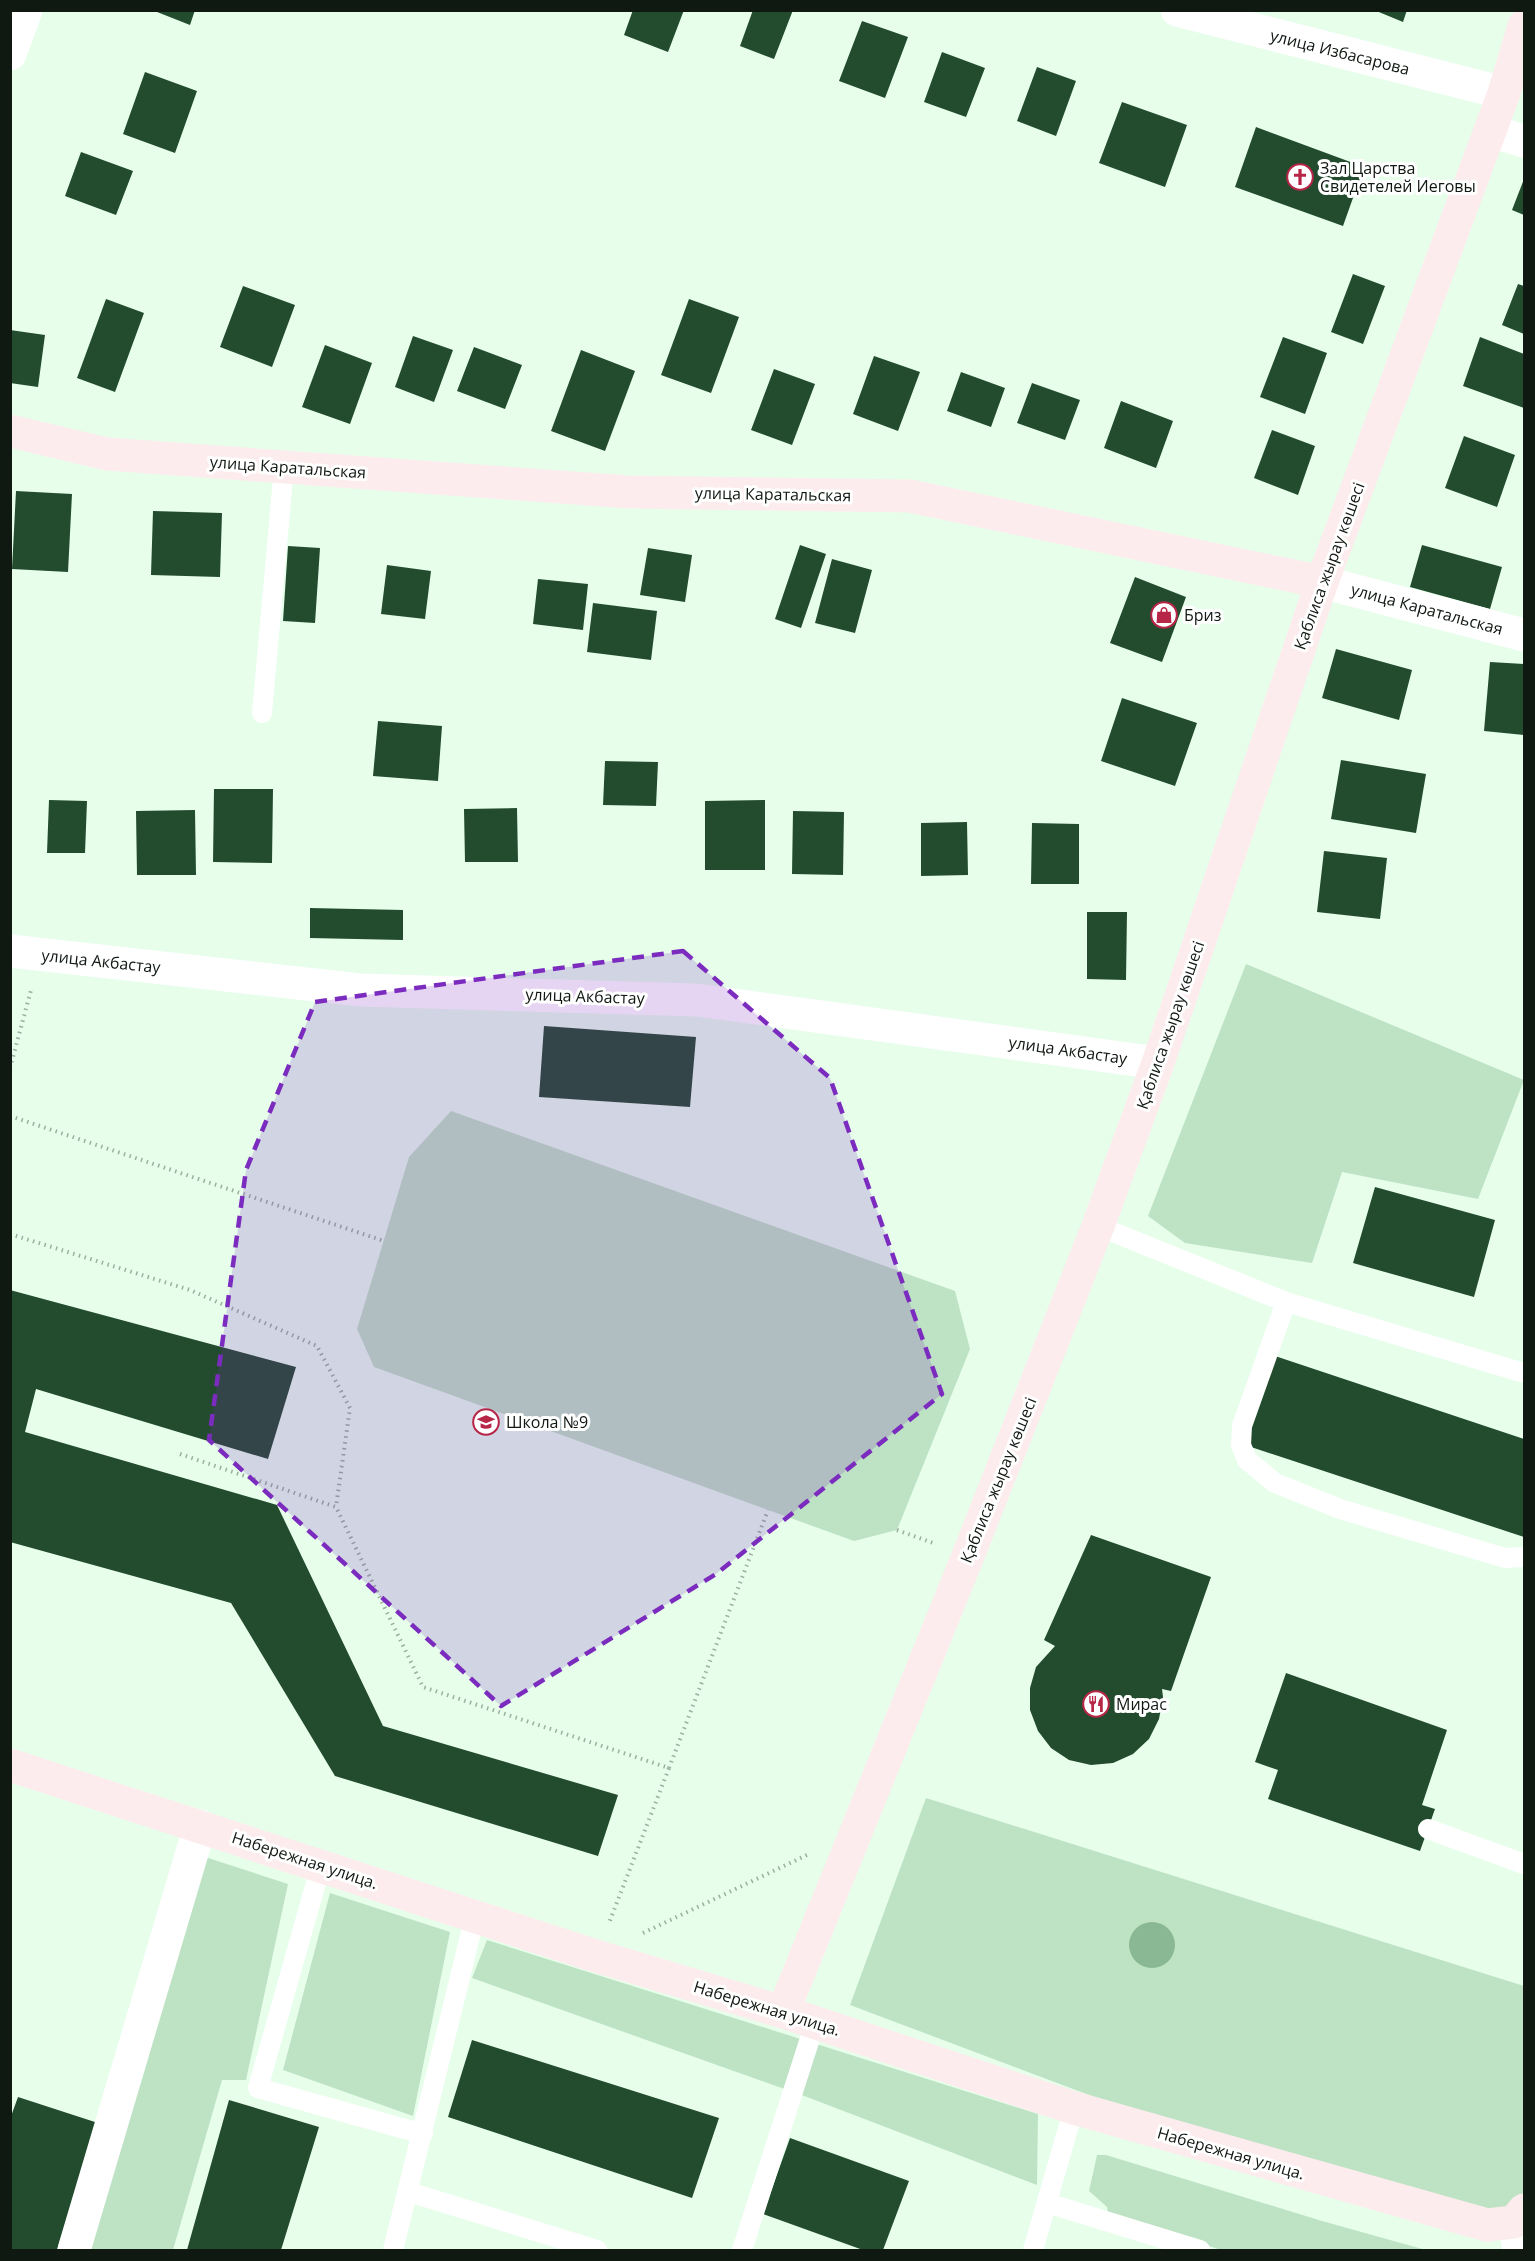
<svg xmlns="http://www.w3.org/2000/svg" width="1535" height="2261" viewBox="0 0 1535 2261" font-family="'Open Sans',sans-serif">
	<rect width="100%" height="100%" fill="#e7feeb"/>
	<path fill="#bde3c4" d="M1246 964 1524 1080 1478 1199 1342 1172 1312 1263 1185 1243 1148 1216Z
		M451 1111 955 1291 970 1349 897 1530 854 1541 374 1367 357 1329 409 1157Z
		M926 1798 1524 1986V2210L1514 2222 1275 2165 850 2005Z
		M202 1856 288 1884 246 2080H222L173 2250H86Z
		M330 1893 450 1932 413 2116 283 2070Z
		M487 1940 1038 2114 1037 2185 807 2097 472 1978Z
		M1097 2155H1106L1322 2221 1426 2250H1221L1108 2212 1107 2207 1089 2191Z"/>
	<path fill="#8bb894" d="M1129 1945a23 23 0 1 1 46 0a23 23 0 1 1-46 0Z"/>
	<path fill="#224c2d" d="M152 10H195L190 25Z
		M633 10H684L668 52 624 35Z
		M753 10H793L774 59 740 46Z
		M1374 10H1407L1403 22Z
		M862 21 908 37 885 98 839 81Z
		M942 52 985 68 966 117 924 102Z
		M1037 67 1076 81 1056 136 1017 121Z
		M145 72 197 91 175 153 123 134Z
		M1122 102 1187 125 1165 187 1099 163Z
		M1256 127 1364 167 1343 226 1235 187Z
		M81 152 133 171 116 215 65 196Z
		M1524 179V215L1512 210Z
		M1353 274 1385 286 1363 344 1331 332Z
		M1518 284 1524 286V334L1502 325Z
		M243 286 295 305 272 367 220 347Z
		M106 299 144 313 115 392 77 378Z
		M689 299 739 317 711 393 661 375Z
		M10 330 45 335 38 387 10 383Z
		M413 336 453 350 434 402 395 387Z
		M1283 337 1327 353 1305 414 1260 397Z
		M1480 337 1524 354V408L1463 386Z
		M325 345 372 363 350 424 302 407Z
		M474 347 522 365 505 409 457 391Z
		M581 350 635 371 605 451 551 431Z
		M874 356 920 372 898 431 853 414Z
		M774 369 815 384 792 445 751 430Z
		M961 372 1005 388 991 427 947 411Z
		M1032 383 1080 400 1065 440 1017 423Z
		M1121 401 1173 421 1156 468 1104 448Z
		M1272 430 1315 446 1298 495 1254 478Z
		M1464 436 1515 455 1497 507 1445 488Z
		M16 491 72 494 68 572 12 569Z
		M153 511 222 513 220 577 151 575Z
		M800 545 826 554 801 628 775 619Z
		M1422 545 1502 567 1490 609 1410 587Z
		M288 546 320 548 315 623 283 621Z
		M648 548 692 555 685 602 640 595Z
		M832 559 872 570 855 633 815 623Z
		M387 565 431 571 425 619 381 614Z
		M1135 577 1186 597 1162 662 1110 643Z
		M538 579 588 584 583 630 533 624Z
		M593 603 657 611 651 660 587 652Z
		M1336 649 1412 670 1399 720 1322 698Z
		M1490 662 1524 664V735L1484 731Z
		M1122 698 1197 723 1175 786 1101 761Z
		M378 721 442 726 438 781 373 776Z
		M1341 760 1426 774 1416 833 1331 819Z
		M605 761 658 762 656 806 603 805Z
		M214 789H273L272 863 213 862Z
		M49 800 87 801 85 853H47Z
		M765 800V870H705V801Z
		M517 808 518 862H465L464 809Z
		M195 810 196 875H137L136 811Z
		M793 811 844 812 843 875 792 874Z
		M967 822 968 875 921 876V823Z
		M1032 823 1079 824V884H1031Z
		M1324 851 1387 858 1380 919 1317 912Z
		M310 908 403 910V940L310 938Z
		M1087 912H1127L1126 980 1087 979Z
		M544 1026 696 1037 690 1107 539 1097Z
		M1375 1187 1495 1220 1474 1297 1353 1263Z
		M10 1290 296 1367 268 1459 36 1389 25 1432 277 1505 383 1726 618 1795 598 1856 335 1776 231 1603 10 1542Z
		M1275 1356 1524 1439V1537L1245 1445Z
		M1091 1535 1211 1577 1171 1691 1162 1689 1163 1697 1159 1719 1149 1739 1133 1754 1113 1763 1091 1765 1069 1760 1051 1748 1038 1731 1030 1710V1688L1036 1667 1055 1646 1044 1640Z
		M1286 1673 1447 1730 1422 1805 1435 1809 1420 1851 1268 1799 1278 1770 1255 1762Z
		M472 2040 719 2118 692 2198 448 2117Z
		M18 2097 98 2123 57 2250H10V2119Z
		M229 2100 319 2127 281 2250H187Z
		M790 2138 909 2181 883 2250H863L763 2214Z"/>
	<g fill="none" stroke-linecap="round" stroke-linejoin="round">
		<path stroke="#9dafa0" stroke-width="4" stroke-dasharray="1.5 4.5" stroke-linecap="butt" d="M10 1068 31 990
			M10 1116 384 1241
			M10 1234 190 1290 317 1346 350 1408 336 1507
			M180 1454 336 1507 423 1687 669 1768 609 1923
			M897 1530 936 1544
			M669 1768 768 1510
			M643 1933 807 1855"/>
		<path stroke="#fff" stroke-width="20" d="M262 713 284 467
			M1098 1226 1286 1302 1524 1373
			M1286 1302 1242 1426 1241 1445 1247 1460 1275 1483 1340 1509 1505 1558 1524 1557
			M1428 1829 1524 1864
			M321 1865 258 2088 423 2134
			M409 2192 597 2250
			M1047 2203 1200 2250
			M393 2250 475 1916
			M742 2250 815 2023
			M1033 2250 1074 2108"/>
		<path stroke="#fff" stroke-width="33" d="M1177 10 1504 93
			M10 54 26 10
			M1490 131 1524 141
			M1322 582 1524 635
			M10 951 360 990 697 1000 1158 1063
			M1514 2222 1519 2250
			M74 2250 200 1826"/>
		<path stroke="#fdeced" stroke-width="33" d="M10 431 107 454 629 492 910 496 1322 582
			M10 1765 596 1956 783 2012 1074 2108 1487 2225 1514 2222 1524 2210
			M783 2012 968 1556 1098 1226 1158 1063 1322 582 1504 93 1524 26"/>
	</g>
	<path fill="#7b2cbf" fill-opacity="0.2" stroke="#7b2cbf" stroke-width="4.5" stroke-dasharray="12 8" stroke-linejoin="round" d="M683 951 830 1078 942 1394 716 1574 501 1706 209 1440 246 1170 315 1002Z"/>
	<defs>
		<g id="church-ring" transform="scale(1.35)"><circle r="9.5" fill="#fff" stroke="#b72547" stroke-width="1.5"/><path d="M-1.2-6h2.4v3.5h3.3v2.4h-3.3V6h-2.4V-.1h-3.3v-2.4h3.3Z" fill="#b72547"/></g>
		<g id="shop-ring" transform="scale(1.35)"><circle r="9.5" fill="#fff" stroke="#b72547" stroke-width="1.5"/><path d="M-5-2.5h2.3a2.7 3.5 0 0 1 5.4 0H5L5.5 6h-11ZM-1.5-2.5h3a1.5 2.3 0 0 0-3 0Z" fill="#b72547"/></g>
		<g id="school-ring" transform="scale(1.35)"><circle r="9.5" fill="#fff" stroke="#b72547" stroke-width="1.5"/><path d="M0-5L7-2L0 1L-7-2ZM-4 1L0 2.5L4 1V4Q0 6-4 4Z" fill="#b72547"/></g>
		<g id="restaurant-ring" transform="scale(1.35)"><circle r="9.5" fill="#fff" stroke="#b72547" stroke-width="1.5"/><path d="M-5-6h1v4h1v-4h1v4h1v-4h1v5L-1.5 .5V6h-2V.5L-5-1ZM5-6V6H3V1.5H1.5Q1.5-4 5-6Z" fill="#b72547"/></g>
	</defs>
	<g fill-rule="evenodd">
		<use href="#church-ring" x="1300" y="177"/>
		<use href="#shop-ring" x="1164" y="615"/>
		<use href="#school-ring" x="486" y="1422"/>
		<use href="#restaurant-ring" x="1096" y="1704"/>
	</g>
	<g text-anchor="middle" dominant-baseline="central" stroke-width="6" stroke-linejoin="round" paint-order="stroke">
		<g font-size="16" fill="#101812" stroke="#fff">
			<text transform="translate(1340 52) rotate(14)">улица Избасарова</text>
			<text transform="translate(288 467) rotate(4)">улица Каратальская</text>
			<text transform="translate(773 494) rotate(1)">улица Каратальская</text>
			<text transform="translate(1329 566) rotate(-70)">Қаблиса жырау көшесі</text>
			<text transform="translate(1427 609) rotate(15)">улица Каратальская</text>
			<text transform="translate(101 961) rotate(6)">улица Акбастау</text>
			<text transform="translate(585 996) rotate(2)">улица Акбастау</text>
			<text transform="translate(1170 1025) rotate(-71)">Қаблиса жырау көшесі</text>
			<text transform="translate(1068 1050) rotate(8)">улица Акбастау</text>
			<text transform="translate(998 1480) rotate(-68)">Қаблиса жырау көшесі</text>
			<text transform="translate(305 1860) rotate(18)">Набережная улица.</text>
			<text transform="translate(767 2008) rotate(17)">Набережная улица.</text>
			<text transform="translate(1231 2153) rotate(16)">Набережная улица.</text>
		</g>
		<g font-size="16" fill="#101812" stroke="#fff" text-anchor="start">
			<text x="1320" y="168">Зал Царства<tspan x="1320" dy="18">Свидетелей Иеговы</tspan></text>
			<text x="1184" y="615">Бриз</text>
			<text x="506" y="1422">Школа №9</text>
			<text x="1116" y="1704">Мирас</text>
		</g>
	</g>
	<rect width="1535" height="2261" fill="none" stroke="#101812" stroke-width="24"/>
</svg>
